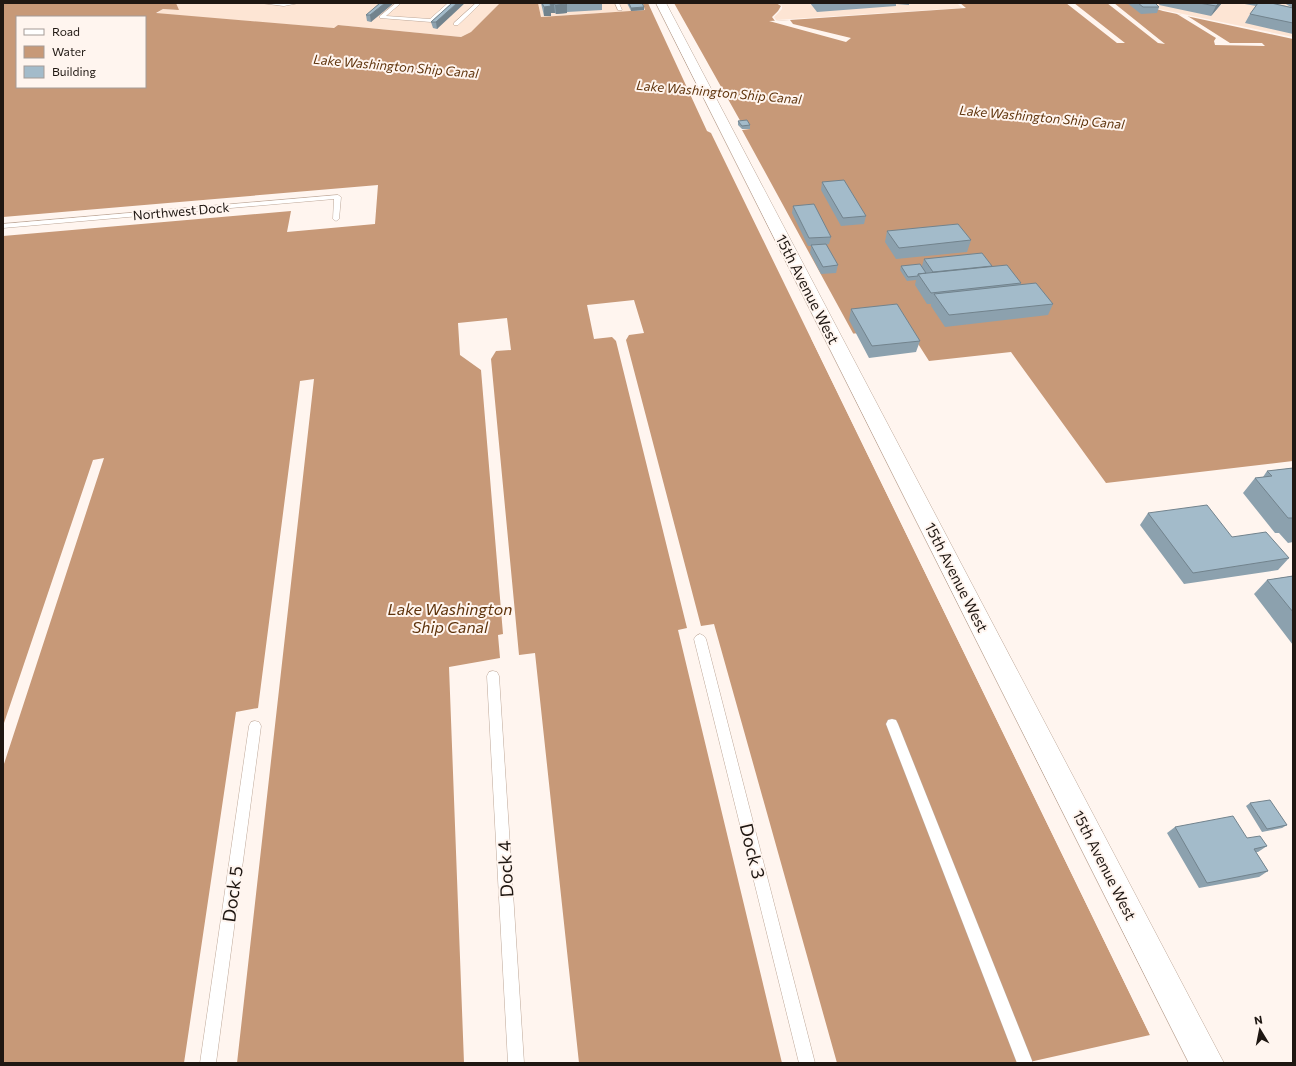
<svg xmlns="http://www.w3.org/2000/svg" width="1296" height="1066" viewBox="0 0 1296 1066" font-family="Commissioner,sans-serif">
	<rect width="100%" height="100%" fill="#fff5ef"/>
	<path fill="#fde5d4" d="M176 3H500L471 32 461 37 338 25 334 28 156 14 163 9 178 10Z
		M538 3H642L646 10 541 17Z
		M778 3H957L962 8 776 20 774 17 782 9V6Z
		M1146 3H1293V37L1154 8Z"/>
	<path fill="#c79978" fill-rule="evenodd" d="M3 3H176L179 10 163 9 156 13 334 28 338 25 461 37 471 32 500 3H538L541 17 645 10 643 4 645 3H776L781 6 778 11 772 17 775 21 966 8 960 3H1145L1153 8 1163 11 1293 39V461L1106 483 1011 352 929 361 908 328 811 338 1150 1035 1025 1063H3ZM17 17H145V87H17Z"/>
	<path fill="#fff5ef" d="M648 3H674L742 124 750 129 742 130 854 335 814 340 1152 1035 1151 1037 711 133 707 131Z
		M1066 3H1074L1125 43H1117Z
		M1107 3H1114L1165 44 1158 43Z
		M1177 14 1186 15 1230 43H1262L1265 46 1215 45 1214 41 1216 38Z
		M790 20 793 24 851 38 846 42 769 21Z
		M378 185 375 224 287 232 291 211 3 236V217Z
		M634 300 644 333 629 335 626 340 701 626 714 624 837 1063H782L678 630 687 628 616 341 612 337 594 339 587 305Z
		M507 318 511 350 496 351 491 359 519 655 535 653 579 1063H464L449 667 500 658 498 635 503 634 481 370 460 355 458 323Z
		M314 379 237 1063H184L236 712 258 708 300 381Z
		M104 458 3 767V726L93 460Z"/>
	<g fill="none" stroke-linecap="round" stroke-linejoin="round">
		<g stroke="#bea899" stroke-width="1">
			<path id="service" d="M261 3H299L284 6Z
				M396 3H401L386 16 430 19 448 3H453L431 22 380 18V16Z
				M476 3H481L458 25H454V23Z
				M615 3H619L622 10H618Z
				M338 195 341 197 339 219 336 221 333 219 334 199 3 228V224Z
				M700 634 704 636 706 639 815 1063H799L694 639 696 636Z
				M493 671 497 672 499 676 524 1063H508L487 676 489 672Z
				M892 719 896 720 898 724 1033 1063H1017L886 724 888 720Z
				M255 721 259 722 261 726 216 1063H200L249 726 251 722Z"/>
		</g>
		<g stroke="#bea899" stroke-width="1">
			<path id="primary" d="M656 3H666L1224 1063H1189Z"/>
		</g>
		<use href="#service" fill="#fff" fill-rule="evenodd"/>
		<use href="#primary" fill="#fff" fill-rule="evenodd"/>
	</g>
	<path fill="#8ca1ae" d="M380 3 371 22 367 21 366 15Z
		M452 3 437 29 433 28 431 22Z
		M466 3H477L475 4H466Z
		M541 3H602V10L567 12V13L556 14 555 13H551V16H544Z
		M627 3H642L644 7V10L631 11Z
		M810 3H909V5L896 4V6L817 12Z
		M1127 3H1155L1159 7 1157 13 1141 14Z
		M1160 3H1222L1211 16 1159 5Z
		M1239 3H1272L1291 7 1284 3H1293V34L1245 23 1250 14 1256 6Z
		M738 121 750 125V129H742L738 125Z
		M822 182 866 216 864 224 841 226 821 190Z
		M793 206 831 237 829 244 826 245 838 265 836 273 821 274 810 253 811 246H808L792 213Z
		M887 231 971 240 967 252 896 259 885 242Z
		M924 259 992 266 1021 283 1020 285 1053 304 1048 315 945 327 931 306V304H927L915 285 916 280 907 281 900 270 901 266H922Z
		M851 309 920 341 916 352 869 358 849 320Z
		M1293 468V542L1288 543 1279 533H1275L1243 493 1255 478 1263 477 1267 471Z
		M1148 513 1232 537 1289 558 1278 570 1184 584 1140 525Z
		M1293 576V645L1254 594 1267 580Z
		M1250 803 1287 825 1282 828 1262 832 1246 806Z
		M1175 827 1247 838 1267 846 1258 852H1256L1268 871 1259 877 1199 888 1167 833Z"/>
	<path fill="#72838d" d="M385 3H394L371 22 370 15Z
		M457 3H465L437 29 436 22Z
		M554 3 555 13H551V16H544V7L550 4Z
		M1219 3H1222L1211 16 1216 6Z
		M567 4V13L556 14 555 5Z
		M644 7V10L631 11V8Z"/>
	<path fill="#a3bbca" stroke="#72838d" d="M380 3H385L370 15H366Z
		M452 3H457L436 22H431Z
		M542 3H566L567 4 555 5 554 3 550 4 551 6 544 7Z
		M629 3H642L644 7 631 8Z
		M1138 3H1155L1159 7H1143Z
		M1199 3H1219L1216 6Z
		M1258 3H1271L1293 8V23L1250 14Z
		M747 120 750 125 742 126 738 121Z
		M844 180 866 216 843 218 822 182Z
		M814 204 831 237 809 238 793 206Z
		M958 224 971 240 899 248 887 231Z
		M826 244 838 265 823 267 811 245Z
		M982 253 992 266 933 272 924 259Z
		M920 264 926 273 918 274V276L908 277 901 266Z
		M1007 265 1021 283 931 293 918 274Z
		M1036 283 1053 304 949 315 934 294Z
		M897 304 920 341 872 346 851 309Z
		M1293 468V518H1288L1255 478 1272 476 1267 471Z
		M1207 505 1232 537 1266 532 1289 558 1193 573 1148 513Z
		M1293 576V612L1267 580Z
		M1270 800 1287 825 1267 829 1250 803Z
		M1233 816 1247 838 1260 836 1267 846 1254 849 1268 871 1207 883 1175 827Z"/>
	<g text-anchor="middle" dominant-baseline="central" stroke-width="4" stroke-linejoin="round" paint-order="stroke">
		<g font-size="13" font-style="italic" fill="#5f330b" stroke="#fff5ef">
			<text transform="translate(396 66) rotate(5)">Lake Washington Ship Canal</text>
			<text transform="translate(719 92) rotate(5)">Lake Washington Ship Canal</text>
			<text transform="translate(1042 117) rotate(5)">Lake Washington Ship Canal</text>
		</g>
		<g font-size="13" fill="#1f1712" stroke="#fff5ef">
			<text transform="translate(181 211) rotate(-5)">Northwest Dock</text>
		</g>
		<g font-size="15" fill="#1f1712" stroke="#fff5ef">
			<text transform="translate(808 289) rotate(63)">15th Avenue West</text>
			<text transform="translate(957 577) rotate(63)">15th Avenue West</text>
			<text transform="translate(1105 865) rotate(63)">15th Avenue West</text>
		</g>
		<g font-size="16" font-style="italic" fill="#5f330b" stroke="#fff5ef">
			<text x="450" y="608">Lake Washington<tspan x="450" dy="18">Ship Canal</tspan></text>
		</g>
		<g font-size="18" fill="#1f1712" stroke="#fff5ef">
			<text transform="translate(753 851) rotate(76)">Dock 3</text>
			<text transform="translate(505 869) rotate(-93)">Dock 4</text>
			<text transform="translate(232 894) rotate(-82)">Dock 5</text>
		</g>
	</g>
	<rect width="1296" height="1066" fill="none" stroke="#1f1712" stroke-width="8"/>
	<rect x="16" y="16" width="130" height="72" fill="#fff5ef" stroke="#a59c97"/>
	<rect x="24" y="29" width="20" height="6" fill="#ffffff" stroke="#a59c97"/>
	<text x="52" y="36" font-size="12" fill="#1f1712">Road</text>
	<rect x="24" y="46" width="20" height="12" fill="#c79978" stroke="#a59c97"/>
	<text x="52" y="56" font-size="12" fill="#1f1712">Water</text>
	<rect x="24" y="66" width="20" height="12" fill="#a3bbca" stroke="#a59c97"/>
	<text x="52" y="76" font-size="12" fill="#1f1712">Building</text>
	<g transform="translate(1260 1030) rotate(350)" stroke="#fff5ef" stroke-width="3" paint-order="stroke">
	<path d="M0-3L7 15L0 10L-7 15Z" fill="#1f1712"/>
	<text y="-6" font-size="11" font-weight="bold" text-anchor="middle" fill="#1f1712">N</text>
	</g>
</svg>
